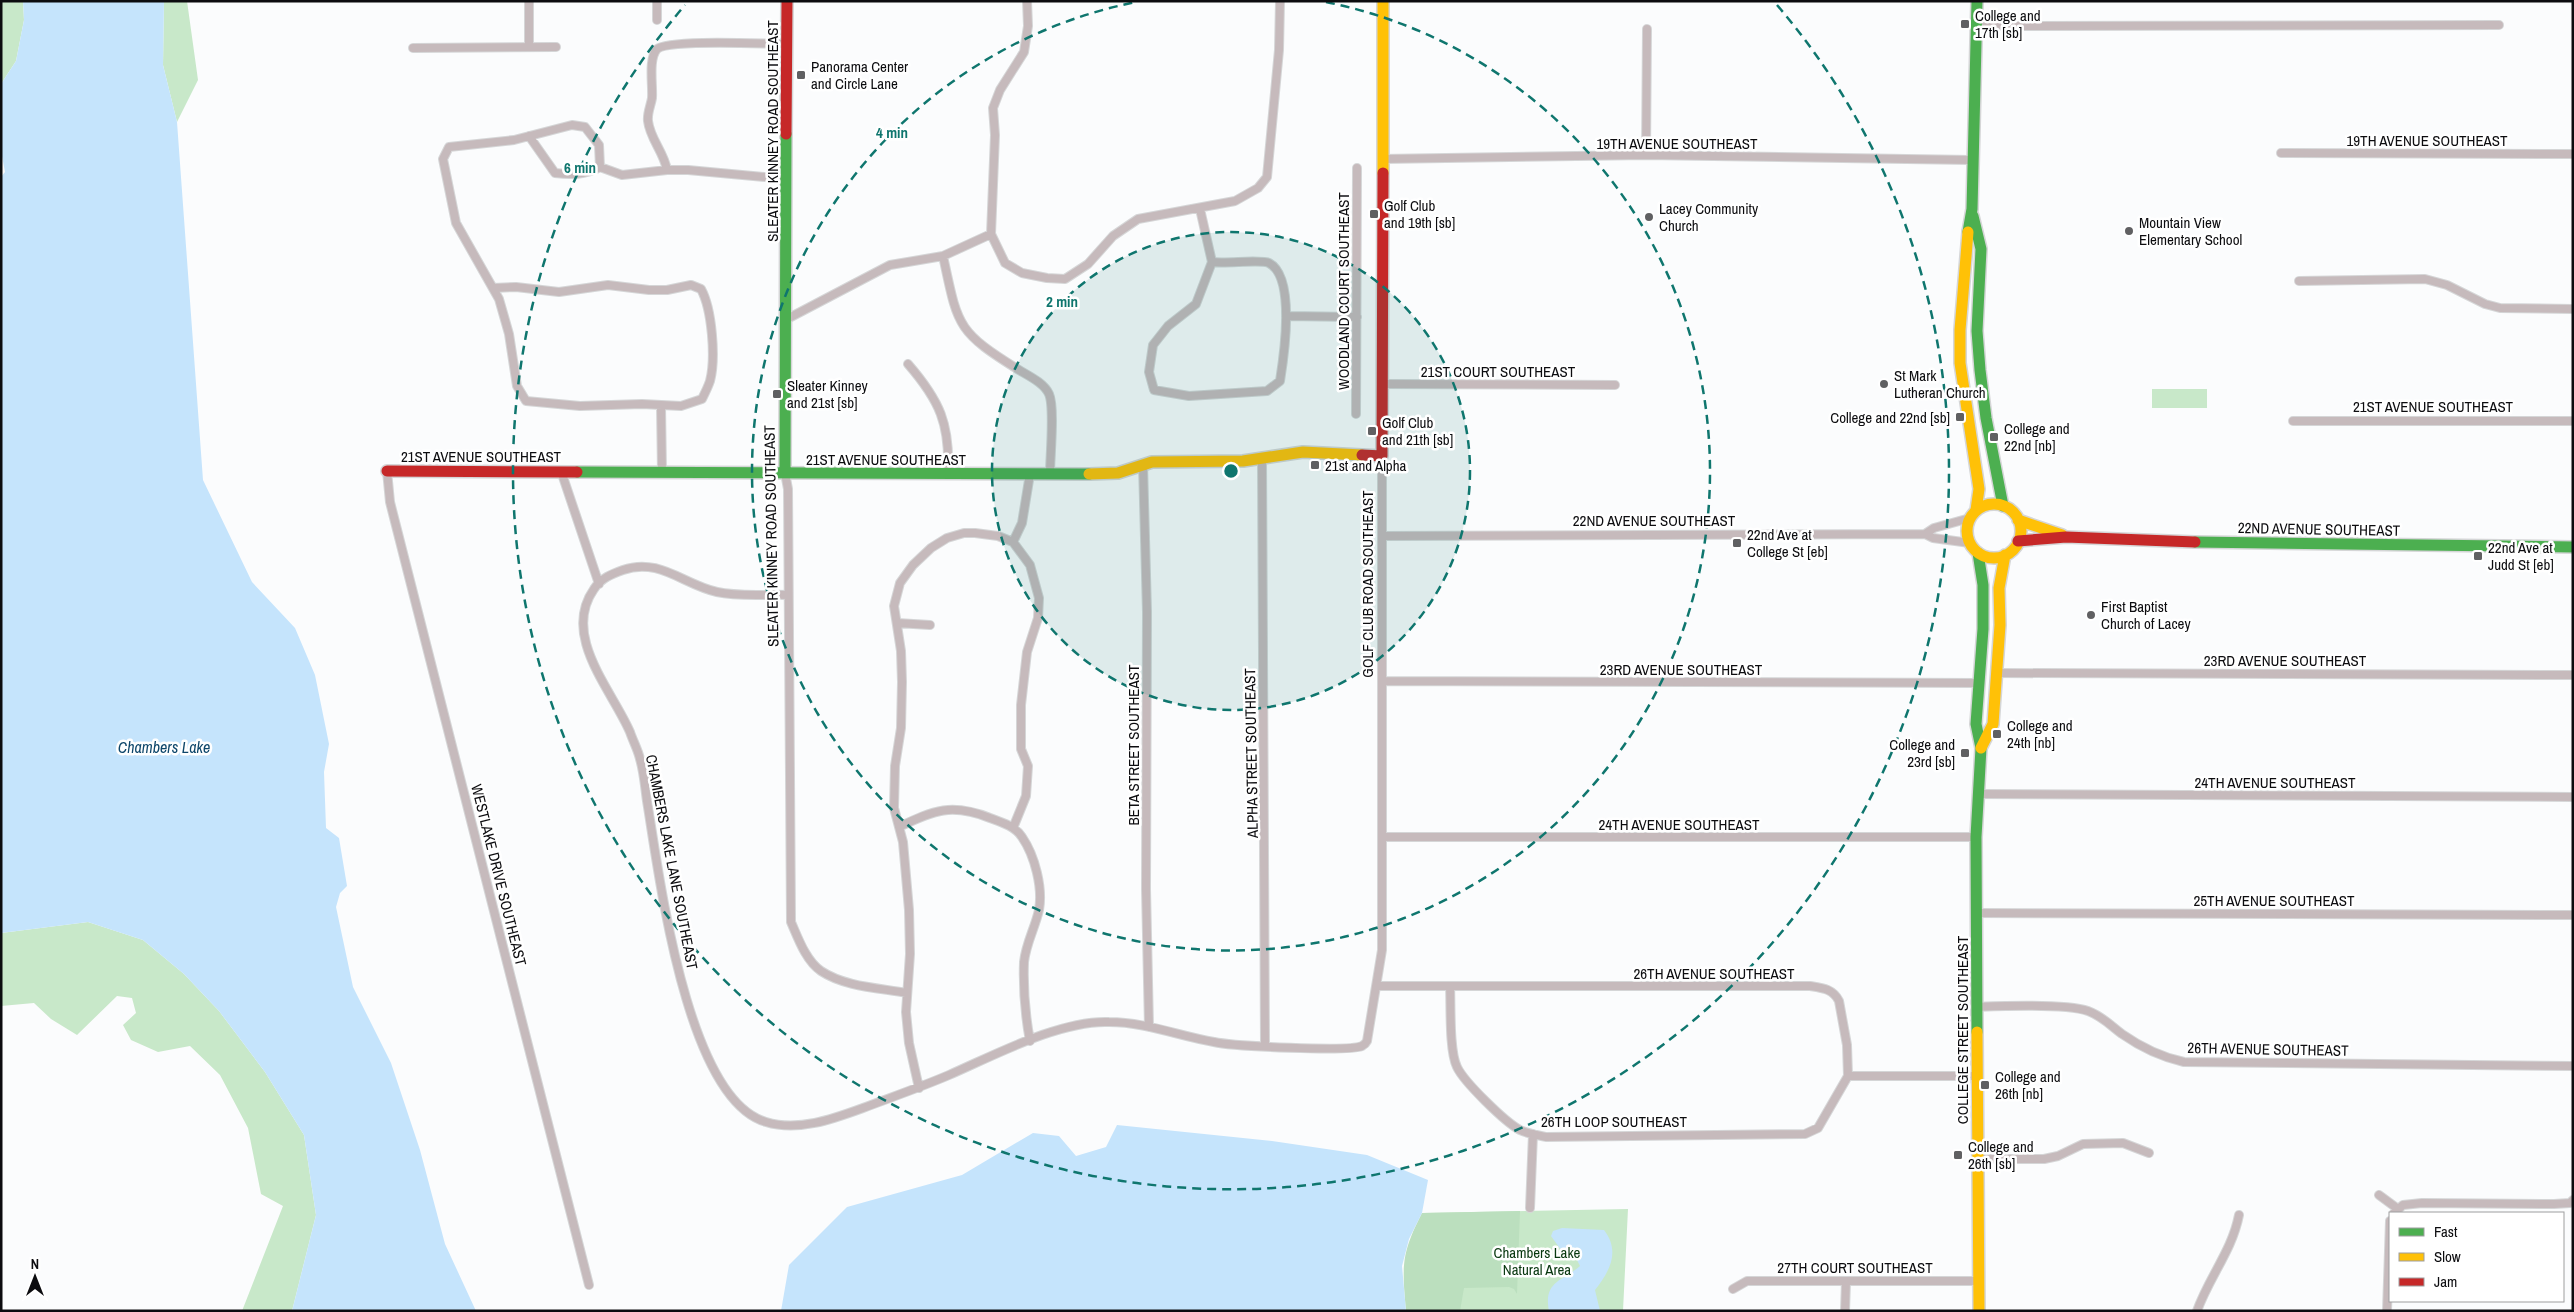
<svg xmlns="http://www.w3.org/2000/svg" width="2574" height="1312" viewBox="0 0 2574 1312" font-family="'Archivo Narrow',sans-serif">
	<rect width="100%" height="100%" fill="#fbfcfd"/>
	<path fill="#c8e8c9" d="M1 1H23L24 20 16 61 1 84Z
		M164 1H187L198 80 177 122 163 65Z
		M2152 389H2207V408H2152Z
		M88 922 143 940 184 974 219 1011 265 1072 304 1135 316 1215 292 1311H242L283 1206 261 1194 248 1128 220 1075 190 1046 158 1052 131 1040 123 1025 136 1013 132 998 117 996 77 1035 51 1019 34 1003 1 1006V933Z
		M1628 1209 1623 1311H1406L1422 1213Z"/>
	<path fill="#bbdfbe" d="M1520 1211 1517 1294 1514 1289 1509 1287 1464 1288 1460 1311H1406C1402 1266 1401 1254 1422 1213Z"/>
	<path fill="#c5e4fc" d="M23 1H164L163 65 177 122 203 480 252 582 295 628 315 675 329 744 324 772 326 828 339 838 347 886 340 893 336 907 353 987 391 1063 420 1150 445 1244 476 1311H292L316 1215 304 1135 265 1072 219 1011 184 974 143 940 88 922 1 933V177L5 172 1 151V84L16 61 24 20Z
		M1117 1125 1272 1141 1367 1155 1428 1180 1422 1213 1409 1239 1402 1266 1406 1311H781L789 1265 847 1207 962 1175 1033 1133 1059 1136 1076 1156 1106 1147Z
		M1562 1228 1604 1230C1621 1252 1609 1272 1595 1290L1600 1311H1549C1543 1281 1563 1281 1580 1266L1577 1260 1564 1254 1551 1236 1553 1231Z"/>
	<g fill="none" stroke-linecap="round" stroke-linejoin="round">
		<g stroke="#d5d6d7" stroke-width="10">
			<path id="street" d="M1027 1 1028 26 1024 52 1000 90 993 108 995 135 991 234 1005 263 1022 273 1047 278 1065 279 1088 264 1113 236 1138 219 1235 201 1258 188 1267 177 1279 50 1280 1
				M657 20V1
				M1977 26 2499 25
				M529 47V1
				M413 48 556 47
				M529 136 555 173C571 175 585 175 600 167
				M2281 153 2573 154
				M1646 155 1647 29
				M1382 159 1646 155 1971 160
				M600 167 622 175 667 170H688L787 179
				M667 170C664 152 650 139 648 121 647 113 651 105 652 98 653 85 648 59 657 49 669 39 766 44 787 44
				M1200 209 1212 262 1196 304 1168 326 1153 345 1149 372 1154 390 1189 396 1267 391 1280 381C1284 356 1296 277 1269 263 1261 259 1226 264 1212 262
				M943 256C958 326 956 331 1019 370 1029 376 1044 383 1049 394 1055 407 1050 457 1050 474
				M2299 281 2425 279 2447 285 2485 304 2500 308 2573 309
				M493 288 516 287 559 292 608 285 649 290H667L691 285 701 289C712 309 716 358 710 381 708 387 705 393 702 399L681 406 642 404 580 406 526 401 517 386 509 334 499 299 456 223 443 159 449 147 514 140 572 125 585 127 599 145 600 167
				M1286 316 1357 317
				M787 319 890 265 943 256 991 234
				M908 364C940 401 950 424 948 473
				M1382 384 1615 385
				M661 405 662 473
				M1356 414 1357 168
				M2293 421H2573
				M1262 459 1265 1046
				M1143 464 1147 612 1146 889 1149 1027
				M387 471 390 502 589 1285
				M561 471 599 584
				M785 473 788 489 791 922C798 938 806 961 821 971 845 987 880 988 907 993
				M1925 534 1934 528 1970 518
				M1382 536 1925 534 1933 538 1970 543
				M1013 542 1022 523 1030 474
				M788 595C765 594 739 597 717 592 684 585 659 557 623 570 612 574 601 578 594 589 561 636 612 690 630 732 633 741 638 750 640 759 644 772 645 787 647 801 659 873 686 1099 766 1122 798 1132 833 1119 863 1108 892 1097 921 1087 949 1075 995 1055 1060 1020 1109 1022 1145 1022 1179 1036 1214 1042 1232 1046 1349 1052 1362 1046 1364 1045 1366 1043 1367 1041L1382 950V456
				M897 623 930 625
				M1997 673 2573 675
				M1382 681 1980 683
				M1978 794 2573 797
				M899 827C934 810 952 803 990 818 1001 822 1015 826 1022 837 1035 856 1043 888 1039 910 1035 928 1026 943 1024 962 1023 989 1025 1014 1030 1041
				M1013 828 1026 796 1028 766 1021 749V705L1027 652 1038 618 1039 598 1030 565 1013 542
				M1382 837H1976
				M1976 913 2573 915
				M1377 986H1810C1823 988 1833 989 1839 1001L1847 1045 1848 1076 1818 1128 1805 1134 1546 1137C1538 1135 1528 1134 1520 1130 1505 1122 1464 1082 1457 1067 1449 1051 1451 1005 1450 986
				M1977 1007C2002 1006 2065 1003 2088 1011 2102 1016 2110 1025 2122 1034 2142 1048 2161 1057 2184 1062L2573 1066
				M1848 1076H1977
				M919 1088 909 1043 906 1012 910 954 909 910 903 842 894 808 895 766 901 728 902 682 901 651 894 606 900 583 913 565 931 548 947 538 964 533H975L998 536 1013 542
				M1977 1159H2044L2058 1156 2083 1144 2123 1143 2149 1153
				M2379 1195 2398 1209
				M1530 1208 1533 1134
				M2394 1213 2403 1205 2422 1203 2554 1204 2570 1203 2573 1200
				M1733 1289 1747 1281H1978
				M1845 1311 1846 1281
				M2197 1311C2209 1277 2232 1251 2239 1215
				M2387 1311 2390 1221"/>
		</g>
		<g stroke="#d5d6d7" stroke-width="14">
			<path id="fast" d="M1973 216 1981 249 1977 331 1980 370 1986 418 2003 506
				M1968 232 1972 209 1977 1
				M577 472 1089 474
				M785 473 786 134
				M2195 542 2573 547
				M1977 1032 1976 837 1981 748 1976 724 1983 629V585L1978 553"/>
		</g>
		<g stroke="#d5d6d7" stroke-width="14">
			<path id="slow" d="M1383 173V1
				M1968 232 1960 330V363L1979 489 1976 510
				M1089 474 1118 473 1152 462 1243 461 1303 452 1362 455
				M1967 531a27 27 0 1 1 54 0a27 27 0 1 1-54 0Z
				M2018 520 2062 535
				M1981 748 1993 724 2000 625 1999 588 2005 555
				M1977 1032 1979 1311"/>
		</g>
		<g stroke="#d5d6d7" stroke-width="14">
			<path id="jam" d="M786 134 787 1
				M1362 455 1382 456 1383 173
				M387 471 577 472
				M2018 541 2066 537 2195 542"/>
		</g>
		<use href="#street" stroke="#c6babc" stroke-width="8"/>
		<use href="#fast" stroke="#4caf50" stroke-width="11"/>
		<use href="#slow" stroke="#ffc107" stroke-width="11"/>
		<use href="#jam" stroke="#c62828" stroke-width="11"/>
	</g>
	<circle cx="1231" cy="471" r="239" fill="#0f766e" fill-opacity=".12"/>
	<g fill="none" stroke="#0f766e" stroke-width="2.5" stroke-dasharray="9 6">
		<circle cx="1231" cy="471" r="239"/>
		<path d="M1326 2A479 479 0 1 1 1136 2"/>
		<path d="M1777 5A718 718 0 1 1 685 5"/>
	</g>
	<g fill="#606062" stroke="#fff" stroke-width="2">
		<rect x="1960" y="19" width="10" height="10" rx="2.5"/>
		<rect x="796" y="70" width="10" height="10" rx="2.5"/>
		<rect x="1369" y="209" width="10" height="10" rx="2.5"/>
		<circle cx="1649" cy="217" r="5"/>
		<circle cx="2129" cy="231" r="5"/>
		<circle cx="1884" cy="384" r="5"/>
		<rect x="772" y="389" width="10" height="10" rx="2.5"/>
		<rect x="1955" y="412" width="10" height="10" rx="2.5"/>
		<rect x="1367" y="426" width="10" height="10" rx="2.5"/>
		<rect x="1989" y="432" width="10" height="10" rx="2.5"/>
		<rect x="1310" y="460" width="10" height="10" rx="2.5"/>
		<rect x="1732" y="538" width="10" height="10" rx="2.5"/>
		<rect x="2473" y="551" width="10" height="10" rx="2.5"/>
		<circle cx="2091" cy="615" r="5"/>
		<rect x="1992" y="729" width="10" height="10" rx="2.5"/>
		<rect x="1960" y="748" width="10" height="10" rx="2.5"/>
		<rect x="1980" y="1080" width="10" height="10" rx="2.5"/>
		<rect x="1953" y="1150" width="10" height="10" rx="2.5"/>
	</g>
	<g text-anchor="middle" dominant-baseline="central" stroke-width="5" stroke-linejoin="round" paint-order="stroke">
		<g font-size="15" fill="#0c0c0f" stroke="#fff" text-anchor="start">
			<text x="1975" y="15">College and<tspan x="1975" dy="17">17th [sb]</tspan></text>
			<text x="811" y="66">Panorama Center<tspan x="811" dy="17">and Circle Lane</tspan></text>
			<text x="1384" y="205">Golf Club<tspan x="1384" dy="17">and 19th [sb]</tspan></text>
			<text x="1659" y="208">Lacey Community<tspan x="1659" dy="17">Church</tspan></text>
			<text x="2139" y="222">Mountain View<tspan x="2139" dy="17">Elementary School</tspan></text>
			<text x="1894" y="375">St Mark<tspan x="1894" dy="17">Lutheran Church</tspan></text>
			<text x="787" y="385">Sleater Kinney<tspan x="787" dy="17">and 21st [sb]</tspan></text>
			<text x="1950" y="417" text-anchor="end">College and 22nd [sb]</text>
			<text x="1382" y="422">Golf Club<tspan x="1382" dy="17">and 21th [sb]</tspan></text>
			<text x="2004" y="428">College and<tspan x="2004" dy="17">22nd [nb]</tspan></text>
			<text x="1325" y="465">21st and Alpha</text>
			<text x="1747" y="534">22nd Ave at<tspan x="1747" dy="17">College St [eb]</tspan></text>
			<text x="2488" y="547">22nd Ave at<tspan x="2488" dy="17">Judd St [eb]</tspan></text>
			<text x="2101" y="606">First Baptist<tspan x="2101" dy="17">Church of Lacey</tspan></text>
			<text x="2007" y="725">College and<tspan x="2007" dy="17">24th [nb]</tspan></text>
			<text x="1955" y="744" text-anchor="end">College and<tspan x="1955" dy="17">23rd [sb]</tspan></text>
			<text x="1995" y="1076">College and<tspan x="1995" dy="17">26th [nb]</tspan></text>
			<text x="1968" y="1146">College and<tspan x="1968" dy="17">26th [sb]</tspan></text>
		</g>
		<g font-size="15" fill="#0c0c0f" stroke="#fff">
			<text transform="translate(772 131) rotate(-90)">SLEATER KINNEY ROAD SOUTHEAST</text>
			<text x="2427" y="140">19TH AVENUE SOUTHEAST</text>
			<text x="1677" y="143">19TH AVENUE SOUTHEAST</text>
			<text transform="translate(1343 291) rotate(-90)">WOODLAND COURT SOUTHEAST</text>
			<text x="1498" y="371">21ST COURT SOUTHEAST</text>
			<text x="2433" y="406">21ST AVENUE SOUTHEAST</text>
			<text x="481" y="456">21ST AVENUE SOUTHEAST</text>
			<text x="886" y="459">21ST AVENUE SOUTHEAST</text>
			<text x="1654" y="520">22ND AVENUE SOUTHEAST</text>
			<text transform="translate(2319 529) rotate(1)">22ND AVENUE SOUTHEAST</text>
			<text transform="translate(771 536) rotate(-91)">SLEATER KINNEY ROAD SOUTHEAST</text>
			<text transform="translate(1367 584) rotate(-90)">GOLF CLUB ROAD SOUTHEAST</text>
			<text x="2285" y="660">23RD AVENUE SOUTHEAST</text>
			<text x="1681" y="669">23RD AVENUE SOUTHEAST</text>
			<text transform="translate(1133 745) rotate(-90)">BETA STREET SOUTHEAST</text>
			<text transform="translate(1251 753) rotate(-91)">ALPHA STREET SOUTHEAST</text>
			<text x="2275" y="782">24TH AVENUE SOUTHEAST</text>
			<text x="1679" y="824">24TH AVENUE SOUTHEAST</text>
			<text transform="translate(672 862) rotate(79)">CHAMBERS LAKE LANE SOUTHEAST</text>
			<text transform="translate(499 875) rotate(76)">WESTLAKE DRIVE SOUTHEAST</text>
			<text x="2274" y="900">25TH AVENUE SOUTHEAST</text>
			<text x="1714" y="973">26TH AVENUE SOUTHEAST</text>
			<text transform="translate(1962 1030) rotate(-90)">COLLEGE STREET SOUTHEAST</text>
			<text transform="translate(2268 1049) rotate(1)">26TH AVENUE SOUTHEAST</text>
			<text x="1614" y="1121">26TH LOOP SOUTHEAST</text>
			<text x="1855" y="1267">27TH COURT SOUTHEAST</text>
		</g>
		<g font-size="15" fill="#08370f" stroke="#fff">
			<text x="1537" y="1252">Chambers Lake<tspan x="1537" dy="17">Natural Area</tspan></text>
		</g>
		<g font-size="16" font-style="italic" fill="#0d466a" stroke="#fff">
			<text x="164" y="747">Chambers Lake</text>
		</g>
	</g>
	<circle cx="1231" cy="471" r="8" fill="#0f766e" stroke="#fff" stroke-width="2.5"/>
	<g font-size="15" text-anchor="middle" font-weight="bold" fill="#0f766e" stroke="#fff" stroke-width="5" stroke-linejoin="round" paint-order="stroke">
		<text x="892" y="138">4 min</text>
		<text x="580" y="173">6 min</text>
		<text x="1062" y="307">2 min</text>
	</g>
	<rect width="2574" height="1312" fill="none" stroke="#0c0c0f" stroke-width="5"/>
	<rect x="2389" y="1212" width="175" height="90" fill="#ffffff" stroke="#9e9e9f"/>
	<rect x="2399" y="1228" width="25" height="8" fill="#4caf50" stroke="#9e9e9f"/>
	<text x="2434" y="1237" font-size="15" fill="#0c0c0f">Fast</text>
	<rect x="2399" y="1253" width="25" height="8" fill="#ffc107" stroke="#9e9e9f"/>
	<text x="2434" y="1262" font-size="15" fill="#0c0c0f">Slow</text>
	<rect x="2399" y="1278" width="25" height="8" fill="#c62828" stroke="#9e9e9f"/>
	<text x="2434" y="1287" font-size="15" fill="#0c0c0f">Jam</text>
	<g transform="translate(35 1277)" stroke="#ffffff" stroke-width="4" paint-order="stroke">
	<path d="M0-4L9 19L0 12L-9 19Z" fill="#0c0c0f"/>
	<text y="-8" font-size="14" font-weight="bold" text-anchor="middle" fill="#0c0c0f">N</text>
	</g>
</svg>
